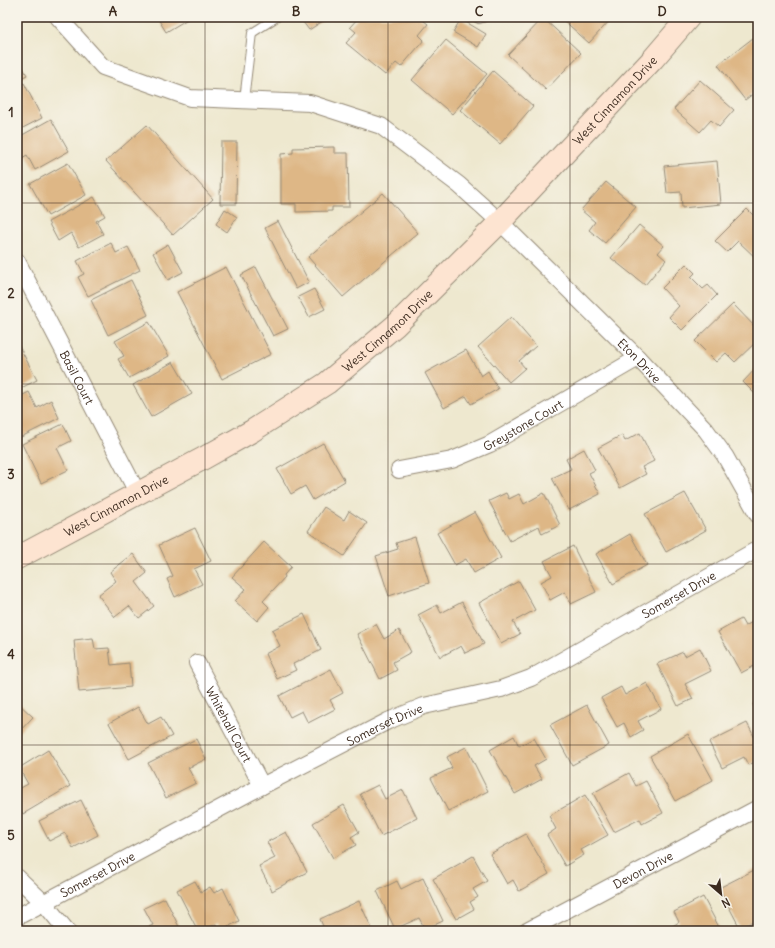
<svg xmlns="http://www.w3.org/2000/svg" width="775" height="948" viewBox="0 0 775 948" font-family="Delius,sans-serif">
	<rect width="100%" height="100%" fill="#f7f3e8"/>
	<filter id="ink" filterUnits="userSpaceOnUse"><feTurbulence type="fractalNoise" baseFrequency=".025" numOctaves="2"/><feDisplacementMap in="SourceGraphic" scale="8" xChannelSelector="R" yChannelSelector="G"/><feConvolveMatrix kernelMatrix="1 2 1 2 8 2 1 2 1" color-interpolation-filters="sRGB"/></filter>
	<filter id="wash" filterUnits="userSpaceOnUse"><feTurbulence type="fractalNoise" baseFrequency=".012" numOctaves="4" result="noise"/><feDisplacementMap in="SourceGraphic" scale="16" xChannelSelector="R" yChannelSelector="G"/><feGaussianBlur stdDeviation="0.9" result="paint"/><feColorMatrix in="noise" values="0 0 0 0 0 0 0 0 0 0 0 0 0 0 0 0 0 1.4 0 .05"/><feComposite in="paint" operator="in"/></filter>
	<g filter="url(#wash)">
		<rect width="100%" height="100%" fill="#eee8cf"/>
		<g id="blocks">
			<path fill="#deb786" d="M157 17H191L166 32Z
				M302 17H329L309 30 300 18Z
				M359 17H419L428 24 419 35 424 40 401 67 396 63 385 75 346 43 356 32 350 27Z
				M560 17H613L589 43Z
				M543 18 581 53 546 90 508 55Z
				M461 19 486 34 478 47 453 32Z
				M753 38 758 45V76L755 78 758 83V90L745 100 718 65Z
				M446 40 487 74 452 114 412 80Z
				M17 57 27 75 17 80Z
				M493 71 533 106 500 144 460 110Z
				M700 80 734 110 719 127 711 120 700 132 674 109Z
				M24 83 42 118 17 131V87Z
				M51 119 69 151 35 170 27 155 17 161V138Z
				M147 125 213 199 173 235 106 161Z
				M221 142H237L236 204H220Z
				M334 147V153H348L349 207H332V211L296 212V204H281V154L293 153V148Z
				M717 161 721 204 682 208 681 192 667 193 664 166Z
				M68 163 86 195 48 216 30 184Z
				M606 182 636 207 605 243 589 230 595 222 581 210Z
				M383 193 418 233 343 297 308 257Z
				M94 197 105 216 96 221 103 234 79 247 71 233 58 241 48 222Z
				M225 209 237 217 227 232 216 224Z
				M747 209 758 220V260L738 241 727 252 715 241Z
				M278 221 309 282 296 289 265 228Z
				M639 225 664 246 658 253 666 260 645 285 611 258Z
				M111 243 116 253 128 247 140 270 88 296 78 277 84 274 77 261Z
				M168 244 183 272 168 280 153 253Z
				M686 264 695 273 691 277 703 289 708 285 717 295 682 330 669 317 679 306 662 288Z
				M226 267 271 354 222 379 177 292Z
				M256 267 288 329 273 336 241 275Z
				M131 280 148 315 108 335 91 300Z
				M314 289 325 309 309 317 298 297Z
				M733 304 758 330V340L735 362 726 353 716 362 695 341Z
				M511 317 536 346 519 361 525 368 509 382 478 347Z
				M149 322 169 356 129 378 118 359 124 356 115 341Z
				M19 346 37 380 17 390V347Z
				M466 350 481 376 488 371 498 389 471 404 466 396 444 408 425 373Z
				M173 362 192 394 151 417 133 385Z
				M758 366V397L743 382Z
				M29 392 37 408 51 400 59 418 17 439V398Z
				M63 424 71 441 57 448 68 470 41 483 22 444Z
				M640 433 654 461 642 467 646 474 620 488 598 448 622 435 625 441Z
				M323 443 345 481 313 500 305 486 291 494 277 469Z
				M584 449 595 470 589 473 600 494 569 510 552 478 571 469 566 459Z
				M506 493 509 499 519 494 524 504 544 493 560 525 542 534 539 526 510 541 489 501Z
				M685 493 706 530 666 552 645 514Z
				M324 507 344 520 349 511 367 523 344 556 308 531Z
				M475 512 501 558 474 573 466 559 455 565 437 533Z
				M195 528 211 561 194 569 202 584 175 597 167 579 173 576 159 545Z
				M630 534 647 565 613 584 596 554Z
				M415 537 429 583 389 596 376 556 398 549 396 543Z
				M264 542 291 567 284 575 285 577 263 601 269 607 257 621 235 601 246 589 232 577Z
				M573 546 596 592 571 604 565 592 550 600 541 582 552 576 544 561Z
				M133 554 147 573 136 582 154 606 139 618 129 606 115 617 98 595 116 581 110 572Z
				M519 581 535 610 513 622 520 634 501 644 479 603Z
				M462 602 484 644 465 653 461 646 440 657 418 615 437 605 441 613Z
				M304 614 321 650 293 664 296 670 277 679 265 654 280 646 272 630Z
				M741 619 745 626 758 619V664L741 673 718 632Z
				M376 624 384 639 399 630 411 652 393 662 397 670 380 679 357 634Z
				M93 638 95 649 109 648 111 665 129 663 131 687 79 692 74 640Z
				M700 648 711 671 685 684 693 699 678 706 657 664 683 652 685 656Z
				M331 669 343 693 330 700 335 709 308 723 302 711 290 717 279 696Z
				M647 683 661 709 638 721 643 730 631 737 624 723 617 727 601 698 621 687 625 695Z
				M758 701V715L753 704Z
				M17 702 33 717 17 734Z
				M587 705 609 745 572 765 550 725Z
				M138 707 148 724 161 717 172 736 129 759 109 723Z
				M747 723 758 744V761L748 765 744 757 722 768 709 742Z
				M688 734 713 780 675 801 650 756Z
				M514 736 519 746 534 738 546 759 534 766 542 779 515 794 490 750Z
				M196 739 206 759 188 768 196 783 166 798 148 763Z
				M466 747 488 791 448 811 431 778 452 768 447 757Z
				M48 750 70 786 23 814 17 803V790L28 784 19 768Z
				M629 773 636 786 646 781 663 813 642 824 640 819 614 832 593 793Z
				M378 785 385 799 403 790 417 818 381 836 360 794Z
				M585 795 608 835 581 850 584 855 565 866 547 835 556 829 549 816Z
				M81 800 98 835 73 848 65 833 49 841 39 821Z
				M344 805 359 832 351 837 356 845 333 858 313 823Z
				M286 832 307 872 272 891 259 866 275 858 267 842Z
				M526 834 549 874 519 891 513 880 507 884 490 854Z
				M473 856 487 881 473 889 478 897 470 902 474 909 456 919 433 879Z
				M758 868V919L740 928 719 888Z
				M423 878 443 921 425 929 419 918 395 929 377 891 397 881 401 889Z
				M195 881 201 892 210 887 214 893 223 888 239 921 220 931 216 924 202 931H198L177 890Z
				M703 897 721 931H673L671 927 679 922 674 912Z
				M165 898 181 931H140L153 925 144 908Z
				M359 901 373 931H325L320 919Z"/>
		</g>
	</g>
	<g filter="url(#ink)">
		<use href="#blocks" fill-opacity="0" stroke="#948976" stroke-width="1"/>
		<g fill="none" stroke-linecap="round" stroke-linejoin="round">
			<g stroke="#948976" stroke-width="10">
				<path id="service" d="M475 17 479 19 485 17
					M244 100 252 33 277 17"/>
			</g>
			<g stroke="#948976" stroke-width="18">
				<g id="minor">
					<path id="s1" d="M58 17 103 67 190 98 310 103 381 126 459 185 500 222 638 358 706 430 725 456 758 515"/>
					<path id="s2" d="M17 261 138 494"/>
					<path id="s3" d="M399 470 452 460 490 444 638 358"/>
					<path id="s4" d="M197 663 262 786"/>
					<path d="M17 877 44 903 67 931"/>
					<path id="s5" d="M17 917 262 786 388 721 424 706 501 689 531 678 758 549"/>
					<path id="s6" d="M527 931 758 808"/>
				</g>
			</g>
			<g stroke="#948976" stroke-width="24">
				<g id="secondary">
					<path id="s7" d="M17 558 204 458 252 431 327 383 396 325 500 222 653 59 689 17"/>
				</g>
			</g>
			<use href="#service" stroke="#fff" stroke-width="8"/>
			<use href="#minor" stroke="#fff" stroke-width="16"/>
			<use href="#secondary" stroke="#fde4d1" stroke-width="22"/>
		</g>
	</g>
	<path fill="none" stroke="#3b2a1e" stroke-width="1" stroke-opacity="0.55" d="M205 17V931M388 17V931M570 17V931M17 203H758M17 384H758M17 564H758M17 745H758"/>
	<g text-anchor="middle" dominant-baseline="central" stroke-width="4" stroke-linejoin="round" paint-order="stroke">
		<g font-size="12" fill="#3b2a1e" stroke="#f7f3e8">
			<text stroke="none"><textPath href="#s7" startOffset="760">West Cinnamon Drive</textPath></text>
			<text stroke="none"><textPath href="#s7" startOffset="436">West Cinnamon Drive</textPath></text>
			<text stroke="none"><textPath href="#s1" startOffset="704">Eton Drive</textPath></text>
			<text stroke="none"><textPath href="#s2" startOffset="131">Basil Court</textPath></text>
			<text stroke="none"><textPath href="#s3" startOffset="133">Greystone Court</textPath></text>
			<text stroke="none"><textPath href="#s7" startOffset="112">West Cinnamon Drive</textPath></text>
			<text stroke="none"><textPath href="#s5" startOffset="739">Somerset Drive</textPath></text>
			<text stroke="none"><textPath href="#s4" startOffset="69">Whitehall Court</textPath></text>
			<text stroke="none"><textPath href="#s5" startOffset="415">Somerset Drive</textPath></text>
			<text stroke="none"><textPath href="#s6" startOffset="131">Devon Drive</textPath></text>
			<text stroke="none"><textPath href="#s5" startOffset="91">Somerset Drive</textPath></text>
		</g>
	</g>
	<rect width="775" height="948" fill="none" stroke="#f7f3e8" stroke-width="44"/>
	<g transform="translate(721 894) rotate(152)" stroke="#f7f3e8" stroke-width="3" paint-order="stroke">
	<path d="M0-3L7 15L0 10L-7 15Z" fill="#3b2a1e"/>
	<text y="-6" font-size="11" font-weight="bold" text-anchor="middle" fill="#3b2a1e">N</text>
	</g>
	<rect x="22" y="22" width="731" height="904" fill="none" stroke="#3b2a1e" stroke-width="1.5"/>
	<g font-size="13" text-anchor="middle" font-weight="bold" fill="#3b2a1e">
		<text x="113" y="16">A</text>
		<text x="296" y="16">B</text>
		<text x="479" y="16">C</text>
		<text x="662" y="16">D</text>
		<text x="11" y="117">1</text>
		<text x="11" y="298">2</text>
		<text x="11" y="479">3</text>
		<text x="11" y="659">4</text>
		<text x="11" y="840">5</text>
	</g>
</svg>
